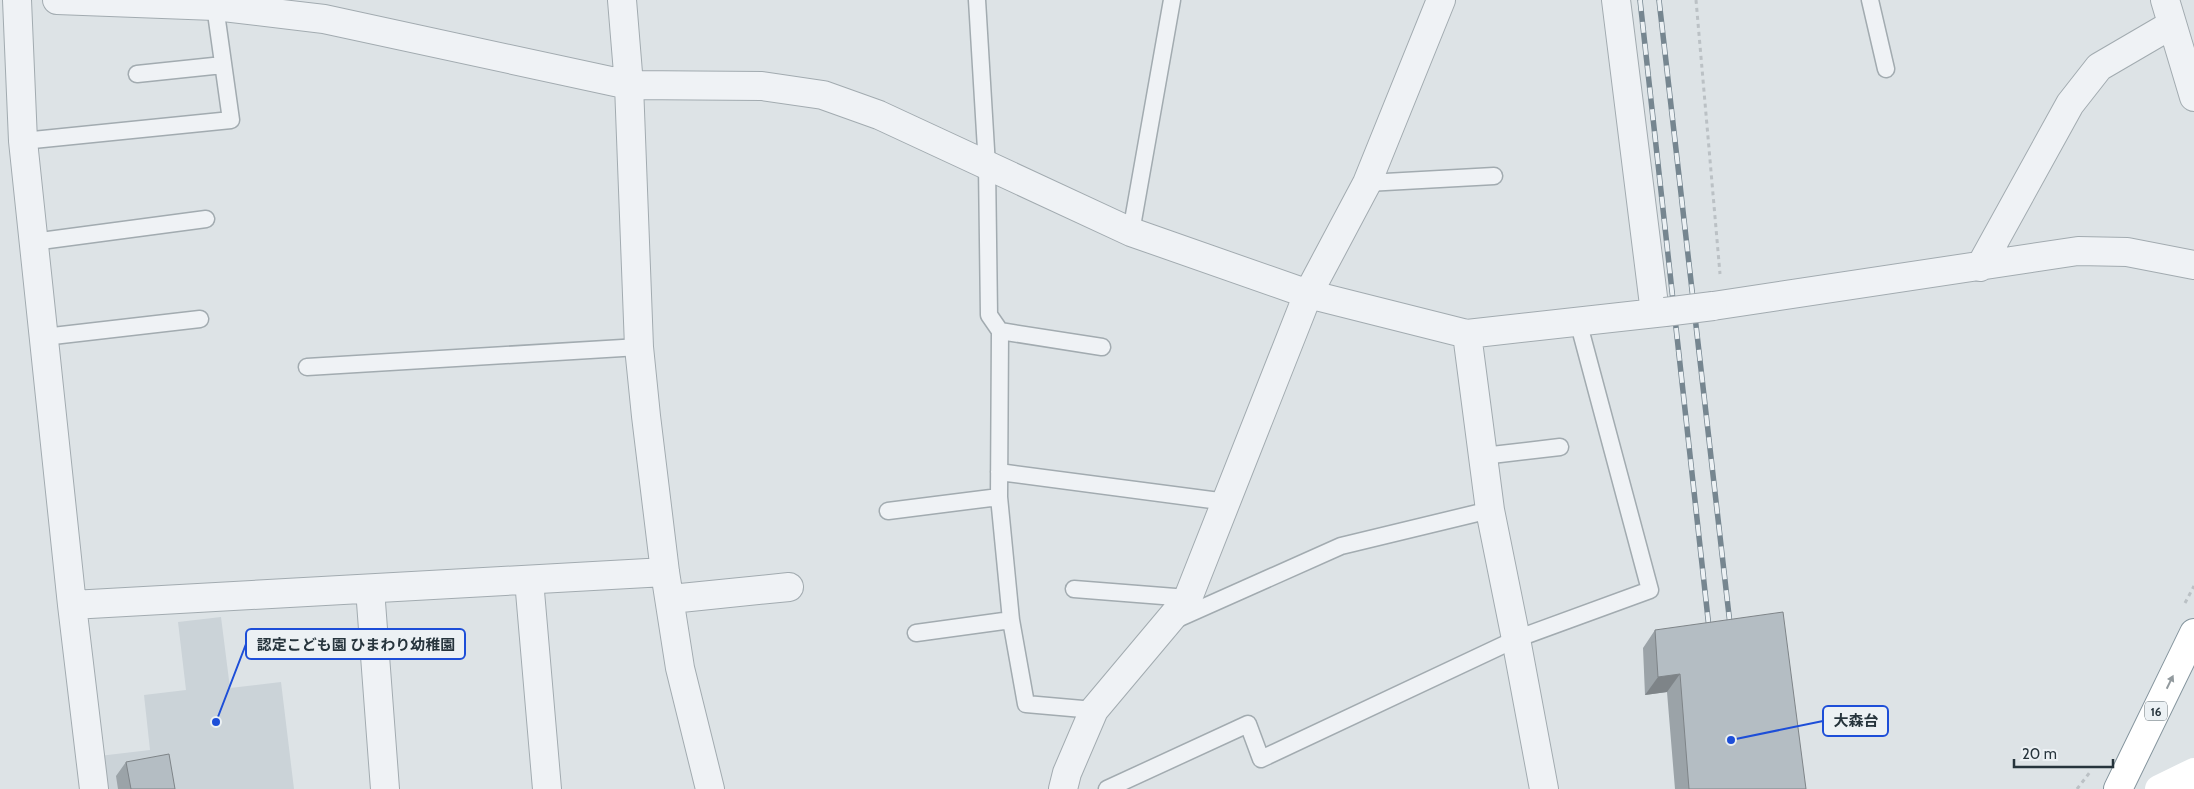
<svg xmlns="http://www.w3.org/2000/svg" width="2194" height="789" viewBox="0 0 2194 789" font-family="Cabin,'Noto Sans JP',sans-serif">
	<rect width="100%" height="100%" fill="#dde3e6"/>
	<path fill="#cbd3d8" d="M221 617 230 688 281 682 294 789H104L99 756 150 750 144 695 186 690 178 622Z"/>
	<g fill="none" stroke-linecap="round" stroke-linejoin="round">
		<g stroke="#a2abb0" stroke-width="19">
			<path id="lane" d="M977 0 987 166 989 315 1000 331
				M1870 0 1886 69
				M137 74 223 65
				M23 141 231 120 215 6
				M1367 183 1494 176
				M1131 232 1172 0
				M33 242 206 219
				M44 337 200 319
				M307 367 639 347
				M1483 456 1560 447
				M999 472 1227 502
				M888 511 999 497
				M1074 589 1188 598
				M1175 620 1341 546 1490 510
				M916 633 1011 620
				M1094 710 1026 704 1011 620 999 497 1000 331 1102 347
				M1107 789 1248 724 1261 759 1516 639 1650 590 1578 321"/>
		</g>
		<g stroke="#a2abb0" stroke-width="30">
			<path id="street" d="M17 0 23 141 72 605 94 789
				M57 0 215 6 324 19 629 85 762 86 823 95 879 115 1131 232 1308 294 1467 334 1665 312
				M622 0 629 85 639 347 646 416 665 572 680 668 710 789
				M1616 0 1655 313
				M2165 0 2194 97
				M1980 267 2070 104 2099 67 2171 25
				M1713 306 2078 251 2127 252 2194 265
				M1467 334 1490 510 1516 639 1544 789
				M529 580 547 789
				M370 589 385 789
				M671 599 789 587
				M72 605 665 572
				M1063 789 1067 773 1094 710 1188 598 1308 294 1367 183 1441 0"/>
		</g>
		<g stroke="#84949d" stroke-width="30">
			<path id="highway" d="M2118 789 2194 633
				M2190 789 2194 782"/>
		</g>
		<path stroke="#bbc1c5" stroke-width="3" stroke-dasharray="4 4" stroke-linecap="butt" d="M1696 0 1720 274
			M2185 603 2194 586
			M2077 789 2090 772"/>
		<use href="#lane" stroke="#eff2f5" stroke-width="16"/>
		<use href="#street" stroke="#eff2f5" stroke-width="28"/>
		<path stroke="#fff" stroke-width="28" d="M2159 789 2194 772"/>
		<use href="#highway" stroke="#fff" stroke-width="28"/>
		<g stroke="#768690" stroke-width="5.5">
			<path id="rail" d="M1640 0 1710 637
				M1659 0 1731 633"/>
		</g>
		<use href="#rail" stroke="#ecf1f4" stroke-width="4" stroke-dasharray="11" stroke-linecap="butt"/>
		<g stroke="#a2abb0" stroke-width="30" stroke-linecap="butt">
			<path id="street-bridge" d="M1665 312 1713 306"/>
		</g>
		<use href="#street-bridge" stroke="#eff2f5" stroke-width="28"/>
	</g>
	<path fill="#9ba3a8" d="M1655 630 1806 789H1675L1667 692 1645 695 1643 648Z
		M126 762 175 789H118L116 776Z"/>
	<path fill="#7e8488" d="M1680 674 1667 692 1645 695 1658 677Z"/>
	<path fill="#b4bdc3" stroke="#7e8488" d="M1783 612 1806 789H1689L1680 674 1658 677 1655 630Z
		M169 754 175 789H131L126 762Z"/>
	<defs><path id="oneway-solid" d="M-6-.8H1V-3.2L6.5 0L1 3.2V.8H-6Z" transform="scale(1.25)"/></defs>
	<use fill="#929a9e" href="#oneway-solid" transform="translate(2170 682) rotate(-64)"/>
	<g text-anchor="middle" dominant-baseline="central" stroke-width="4.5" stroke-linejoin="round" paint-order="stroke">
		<rect fill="#ecf1f4" stroke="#616d73" stroke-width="1" x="2145" y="701.5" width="22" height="19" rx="4"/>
		<g font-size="12" font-weight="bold" fill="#26343c">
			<text x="2156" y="711">16</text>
		</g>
	</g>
	<path fill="none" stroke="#1d4ed8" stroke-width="2" d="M216 722L246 644M1731 740L1823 721"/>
	<g fill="#1d4ed8" stroke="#ecf1f4" stroke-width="2">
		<circle cx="216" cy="722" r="5"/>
		<circle cx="1731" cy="740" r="5"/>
	</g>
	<g fill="#ecf1f4" stroke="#1d4ed8" stroke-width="2">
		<rect x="246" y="629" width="219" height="30" rx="5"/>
		<rect x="1823" y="706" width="65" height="30" rx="5"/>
	</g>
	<g font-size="15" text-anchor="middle" font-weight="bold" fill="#26343c">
		<text x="356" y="650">認定こども園 ひまわり幼稚園</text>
		<text x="1856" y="726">大森台</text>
	</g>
	<path d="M2014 759v8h99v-8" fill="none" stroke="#26343c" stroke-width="2.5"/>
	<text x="2022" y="759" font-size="15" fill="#26343c" stroke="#ecf1f4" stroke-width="4" paint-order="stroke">20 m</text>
</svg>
